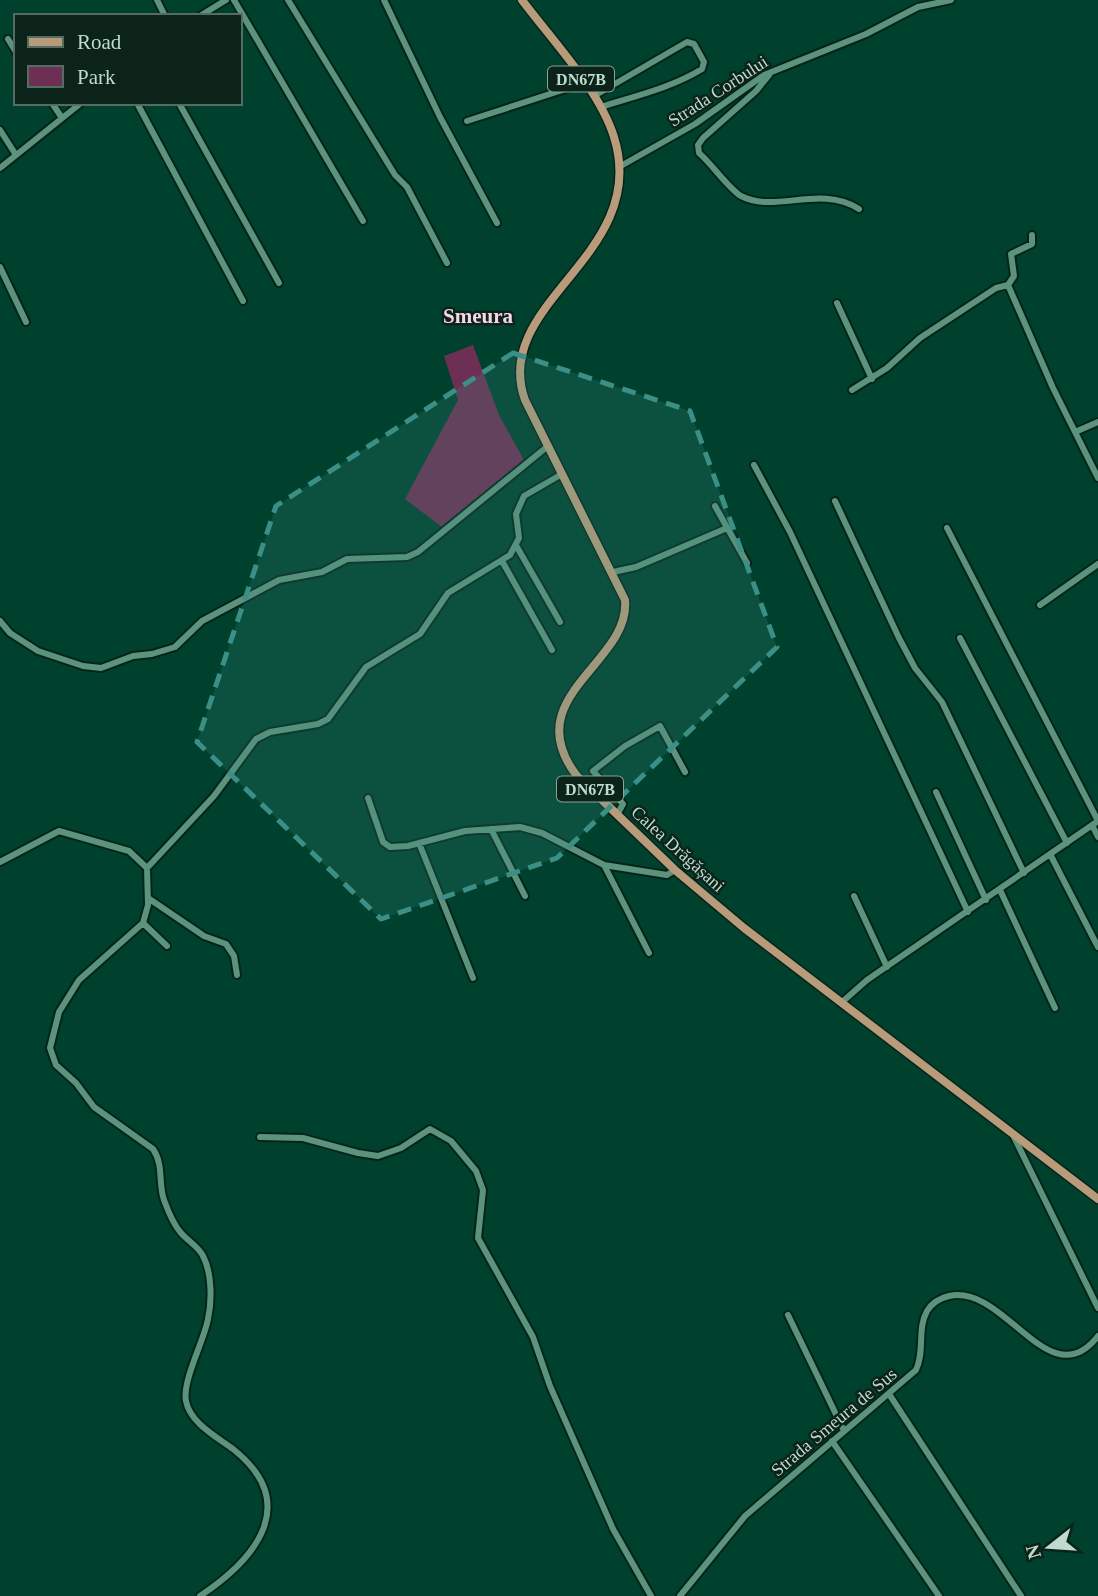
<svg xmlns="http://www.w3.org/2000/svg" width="1098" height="1596" viewBox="0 0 1098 1596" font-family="'Times New Roman',serif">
	<rect width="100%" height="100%" fill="#00412e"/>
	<path fill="#6d2f54" d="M473 345 499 415 524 460 442 527 405 499 458 400 444 356Z"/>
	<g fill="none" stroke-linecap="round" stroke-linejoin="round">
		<g stroke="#062419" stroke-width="10">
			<path id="minor" d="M157 0 165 16
				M234 0 363 221
				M288 0 395 175 407 187 447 263
				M384 0 440 117 497 223
				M200 16 226 0
				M8 39 16 52
				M769 75 756 91 703 138 698 145 699 153C711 163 729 189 741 196 775 214 820 184 859 209
				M594 96 687 42 694 44 704 62 702 69C671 88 635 96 601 107
				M52 103 62 118
				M137 103 243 301
				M179 103 279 283
				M467 121 584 83
				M0 130 16 155
				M619 167 695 124 764 75 866 34 918 7 951 0
				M0 168 81 103
				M1032 235V244L1011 254 1014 276 1008 285 1053 388 1098 478
				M0 267 26 322
				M837 303 872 379
				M852 390 887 368 920 338 996 288 1008 285
				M1075 432 1098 422
				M754 465 790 532 968 912
				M835 501 899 638 915 668 942 702 1024 873
				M715 506 747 563
				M947 528 1098 821
				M517 547 560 622
				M502 561 552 650
				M613 572 636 567 727 528
				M1040 605 1098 564
				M0 621 10 633 38 651 83 666 101 668 133 656 152 654 175 647 202 621 279 580 322 572 347 559 407 557 418 552 548 446
				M960 638 1067 843
				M936 792 986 900
				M368 798 383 842 390 847 408 846 465 831 520 827 542 833 604 865 667 875 675 870
				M617 815 623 804 593 771 625 746 660 726 685 772
				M1092 825 1098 837
				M491 829 525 896
				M419 843 473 978
				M1050 854 1098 947
				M0 862 59 831 129 851 147 868
				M604 865 649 953
				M1000 890 1055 1008
				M854 896 887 967
				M148 898 204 936 226 944 234 956 237 975
				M143 923 167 946
				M841 1003 867 980 1098 821
				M260 1137 303 1138 358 1153 378 1156 401 1148 430 1129 451 1141 476 1171 483 1190 478 1238 533 1337 550 1386 613 1529 651 1596
				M1014 1137 1098 1308
				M788 1315 844 1431
				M889 1394 1021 1596
				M832 1441 939 1596
				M200 1596C257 1558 301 1503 233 1449 217 1437 190 1423 186 1401 182 1381 204 1341 208 1319 212 1301 212 1273 203 1256 199 1247 188 1241 181 1233 173 1224 168 1211 164 1200 158 1183 164 1165 153 1149L94 1107 76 1083 56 1065 50 1048 59 1012 79 980 143 923 148 905 147 868 214 796 256 739 270 732 318 724 328 719 366 667 420 634 448 593 510 555 519 538 516 514 524 496 562 474
				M680 1596 745 1516 916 1370C925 1351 917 1329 927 1311 932 1303 940 1298 949 1296 1005 1283 1049 1399 1098 1336"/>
		</g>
		<g stroke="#062419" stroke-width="11">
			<path id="major" d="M522 0C552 40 599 89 614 137 651 256 490 302 525 400L625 600C631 663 516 697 577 776L675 870 744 928 1098 1199"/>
		</g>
		<use href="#minor" stroke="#5b937c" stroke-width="6"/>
		<use href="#major" stroke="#b79b7b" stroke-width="8"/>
	</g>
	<path fill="#3b8f86" fill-opacity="0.2" stroke="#3b8f86" stroke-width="5" stroke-dasharray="14 9" stroke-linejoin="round" d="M513 353 690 411 777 647 557 858 381 919 197 742 276 506Z"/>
	<g text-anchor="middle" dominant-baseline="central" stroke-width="5" stroke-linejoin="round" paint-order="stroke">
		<g fill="#0c231a" stroke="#89a498" stroke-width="2">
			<rect x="548" y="66.5" width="66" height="25" rx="5"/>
			<rect x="557" y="776.5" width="66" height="25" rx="5"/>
		</g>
		<g font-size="16" font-weight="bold" fill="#bfdbce">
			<text x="581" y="79">DN67B</text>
			<text x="590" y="789">DN67B</text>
		</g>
		<g font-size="18" fill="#bfdbce" stroke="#0c231a">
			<text transform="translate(718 91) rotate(-33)">Strada Corbului</text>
			<text transform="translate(678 849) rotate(42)">Calea Drăgășani</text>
			<text transform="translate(834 1422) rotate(-40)">Strada Smeura de Sus</text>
		</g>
		<g font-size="21" font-weight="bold" fill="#f6d7e7" stroke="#0c231a">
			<text x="478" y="316">Smeura</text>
		</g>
	</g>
	<rect x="14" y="14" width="228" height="91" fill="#0c231a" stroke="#546d62" stroke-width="2"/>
	<rect x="28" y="37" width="35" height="10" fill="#b79b7b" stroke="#546d62" stroke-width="2"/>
	<text x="77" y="49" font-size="21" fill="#bfdbce">Road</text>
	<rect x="28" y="66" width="35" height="21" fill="#6d2f54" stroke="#546d62" stroke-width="2"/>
	<text x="77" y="84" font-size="21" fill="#bfdbce">Park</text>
	<g transform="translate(1049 1547) rotate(253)" stroke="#0c231a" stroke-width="5" paint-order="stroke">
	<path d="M0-5L12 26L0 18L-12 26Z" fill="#bfdbce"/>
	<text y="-10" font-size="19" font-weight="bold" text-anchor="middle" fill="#bfdbce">N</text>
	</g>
</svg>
